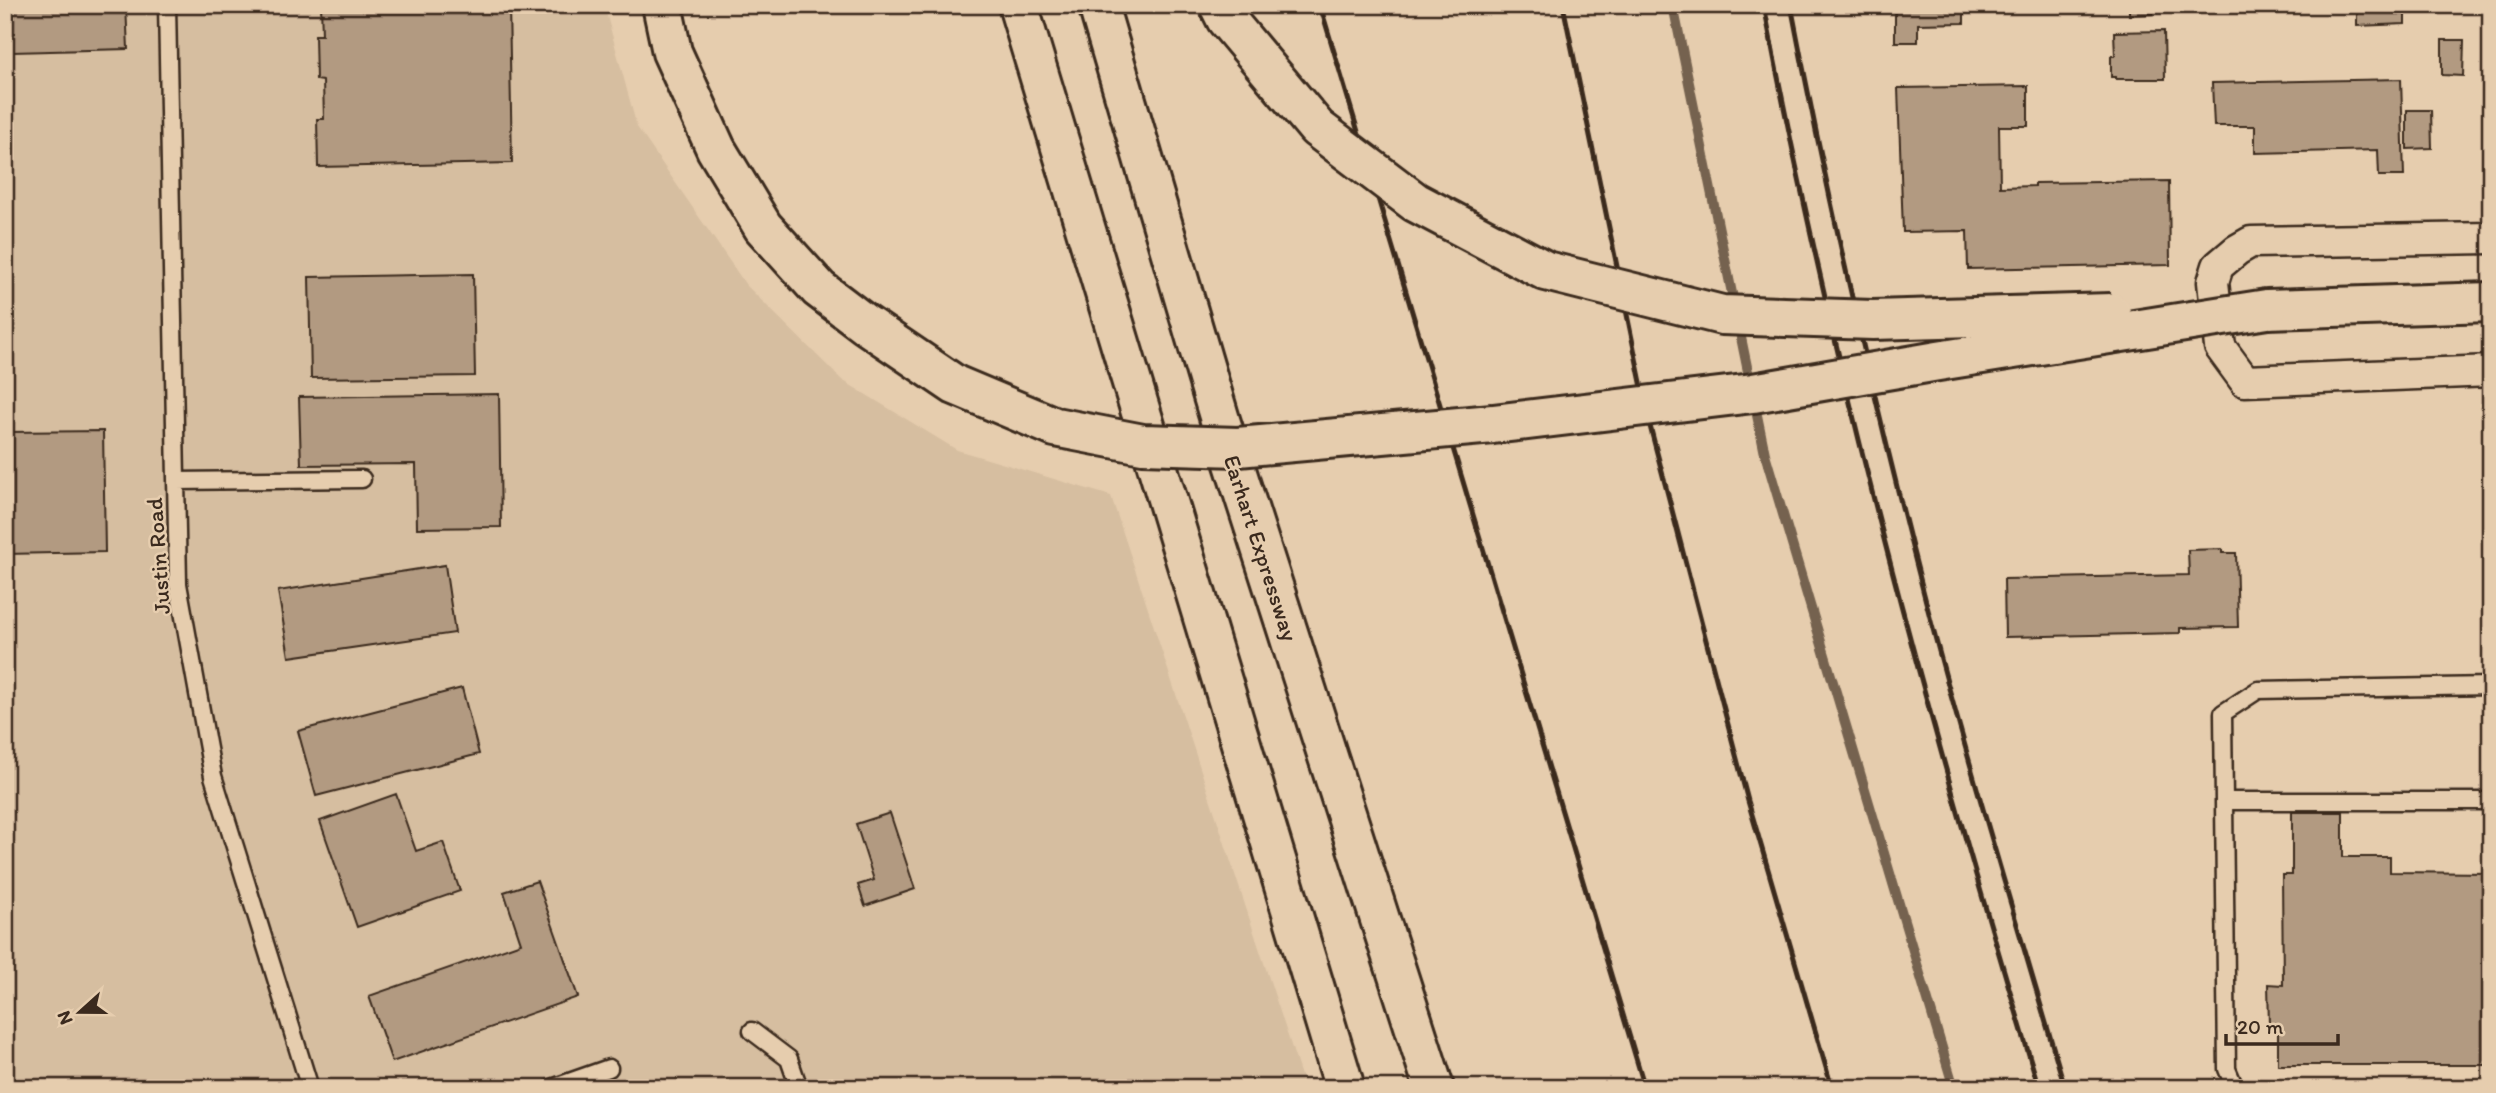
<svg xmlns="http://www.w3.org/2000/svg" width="2496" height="1093" viewBox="0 0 2496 1093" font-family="Itim,sans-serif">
	<rect width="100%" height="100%" fill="#e6cdae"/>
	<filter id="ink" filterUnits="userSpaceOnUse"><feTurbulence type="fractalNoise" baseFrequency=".0143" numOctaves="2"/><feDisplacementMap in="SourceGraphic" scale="14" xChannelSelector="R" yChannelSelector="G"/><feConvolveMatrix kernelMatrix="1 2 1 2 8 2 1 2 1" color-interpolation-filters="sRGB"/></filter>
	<g filter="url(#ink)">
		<path fill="#d6bea0" d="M5 5H604L637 127 746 285 842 380 957 450 1111 496 1305 1088H5Z"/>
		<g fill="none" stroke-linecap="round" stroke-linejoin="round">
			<path stroke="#75624f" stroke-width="10" d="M1673 5 1735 308
				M1738 323 1765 454 1954 1088"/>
		</g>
		<path fill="#b29a81" stroke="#3b2a1e" stroke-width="2" d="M10 5H126L128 49 12 52Z
			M321 5H509L512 163 318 167 317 119H324L323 81 316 80 315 35H322Z
			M1895 5H1964V23L1918 24V42H1895Z
			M2129 5H2153V14L2129 15Z
			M2357 5H2405V24L2357 26Z
			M2164 31 2165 79H2116V77H2111V56H2115L2114 32Z
			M2442 40H2464L2463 76 2442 75Z
			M2401 79 2404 176H2379L2378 150 2255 153V126H2214L2212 83Z
			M2028 86V126H1999L2000 187 2035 186V183L2169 181 2170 265 1968 269 1967 231 1903 232 1898 88Z
			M2407 110H2431L2432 148 2407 149Z
			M473 274 475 376 311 378 309 277Z
			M499 394 501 527 417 528 416 464 301 465 299 397Z
			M103 431 105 552 5 554V432Z
			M2222 549V553H2236L2238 627 2180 628V633L2005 637 2004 579 2189 575 2188 550Z
			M445 565 455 633 289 657 278 591Z
			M462 688 479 754 316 796 298 731Z
			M396 794 416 851 443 842 460 891 357 927 320 821Z
			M2292 812H2343V857H2390V872L2491 873V1065H2278V1025H2269L2268 984 2283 985 2282 875H2292Z
			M890 813 915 889 865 906 858 885 874 880 856 824Z
			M537 881 578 997 392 1062 369 996 521 943 504 892Z"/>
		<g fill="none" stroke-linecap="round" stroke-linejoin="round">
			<g stroke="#3b2a1e" stroke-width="21">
				<path id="lane" d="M167 5 178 584 213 776 310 1088
					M176 481 362 479
					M2224 801H2491
					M752 1031 789 1059 799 1088
					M552 1088 609 1068
					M2235 1088 2227 1069 2223 713 2258 690 2491 686"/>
			</g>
			<g stroke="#3b2a1e" stroke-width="35">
				<path id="street" d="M2491 238 2251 242 2237 250 2218 266 2213 282 2220 347 2245 381 2491 371"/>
			</g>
			<g stroke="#3b2a1e" stroke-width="44">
				<path id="primary" d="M2267 309 2491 302"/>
			</g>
			<g stroke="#3b2a1e" stroke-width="44">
				<path id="highway" d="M1018 5 1345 1088
					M1098 5 1220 420 1434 1088"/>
			</g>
			<use href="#lane" stroke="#e6cdae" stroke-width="16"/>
			<use href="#street" stroke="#e6cdae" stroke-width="30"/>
			<use href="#primary" stroke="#e6cdae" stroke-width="38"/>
			<use href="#highway" stroke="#e6cdae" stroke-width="38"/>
			<path stroke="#3b2a1e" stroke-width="5" d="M1320 5 1645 1088
				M1563 5 1650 426 1748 801 1832 1088
				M1764 5C1833 372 1931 731 2039 1088
				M1791 5C1829 206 1875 404 1926 602 1968 765 2018 926 2065 1088"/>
			<g stroke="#3b2a1e" stroke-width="44" stroke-linecap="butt">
				<path id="highway-bridge" d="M662 5 672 52 716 149 763 227 819 289 865 324 955 385 1055 427 1143 444 1238 447 1493 424 1753 393 1938 361 2267 309
					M1219 5 1226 19 1317 128 1415 202 1546 271 1722 315 1873 320 2111 313"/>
			</g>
			<use href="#highway-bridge" stroke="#e6cdae" stroke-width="38"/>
		</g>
	</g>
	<g text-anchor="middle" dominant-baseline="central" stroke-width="5" stroke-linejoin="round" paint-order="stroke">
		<g font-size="23" fill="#3b2a1e" stroke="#e6cdae">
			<text transform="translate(1261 548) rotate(72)">Earhart Expressway</text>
			<text transform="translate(158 556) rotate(-94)">Justin Road</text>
		</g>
	</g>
	<rect width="2496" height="1093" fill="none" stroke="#e6cdae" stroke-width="28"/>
	<rect x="14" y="14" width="2468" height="1065" fill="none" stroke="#3b2a1e" stroke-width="2.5" filter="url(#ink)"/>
	<g transform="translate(80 1012) rotate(249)" stroke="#e6cdae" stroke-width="5" paint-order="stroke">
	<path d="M0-5L12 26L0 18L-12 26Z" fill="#3b2a1e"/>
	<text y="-10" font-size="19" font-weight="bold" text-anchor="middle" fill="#3b2a1e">N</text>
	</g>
	<path d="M2226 1034v10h112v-10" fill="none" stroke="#3b2a1e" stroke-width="3.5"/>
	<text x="2237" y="1034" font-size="21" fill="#3b2a1e" stroke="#e6cdae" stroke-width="5" paint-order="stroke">20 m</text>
</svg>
